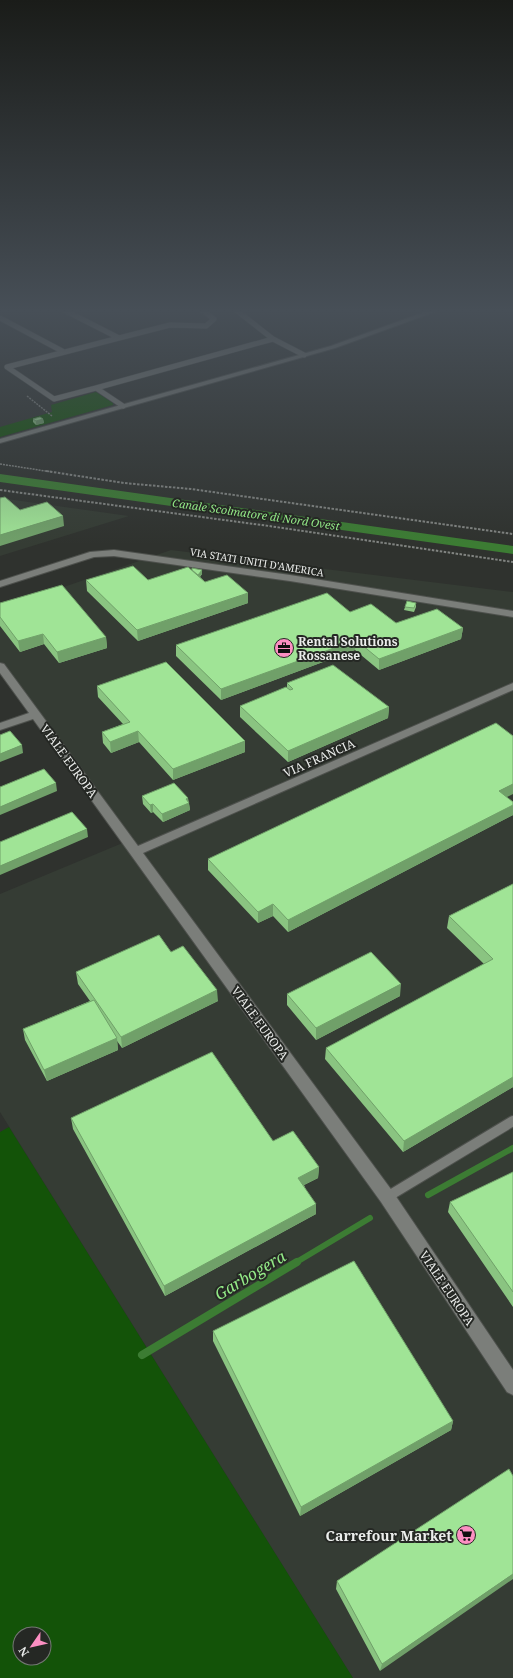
<svg xmlns="http://www.w3.org/2000/svg" width="513" height="1678" viewBox="0 0 513 1678" font-family="'Noto Serif',serif">
	<rect width="100%" height="100%" fill="#2f322e"/>
	<path fill="#353c34" d="M0 498 129 516 0 556Z
		M171 550 513 592V1678H353L0 1112V894L125 842 0 671V609Z"/>
	<path fill="#135308" fill-rule="evenodd" d="M96 392 113 403V405L0 437V427L52 412 51 405Z
		M9 1127 353 1678H0V1132ZM20 1634H44V1658H20Z"/>
	<g fill="none" stroke-linecap="round" stroke-linejoin="round">
		<path stroke="#3c7c33" stroke-width="6" d="M428 1195 513 1148
			M295 1263 370 1218"/>
		<path stroke="#3c7c33" stroke-width="8" d="M142 1355 297 1262"/>
		<path fill="#3c7c33" fill-rule="evenodd" d="M0 474 513 546V554L0 482Z"/>
		<g stroke="#4e514d" stroke-width="6">
			<path id="lane-far1" d="M64 310 119 338 7 367 54 399 96 388 123 406
				M236 310 273 339 304 355
				M0 318 64 352
				M119 338 170 325 206 326 214 319 202 310
				M96 388 273 339"/>
		</g>
		<g stroke="#4e514d" stroke-width="12">
			<path id="lane" d="M387 1197 513 1121"/>
		</g>
		<g stroke="#4e514d" stroke-width="2">
			<path id="street" d="M430 310H440L335 348 0 443V439L331 346Z
				M114 550 290 575 513 611V617L290 581 114 556 94 557 0 587V581L90 552Z
				M0 663 4 664 138 846 513 683V690L143 853 393 1192 513 1370V1395L507 1392 381 1202 33 719 0 730V723L29 713 0 673Z"/>
		</g>
		<path stroke="#818481" stroke-width="1.5" stroke-dasharray="2 1" stroke-linecap="butt" d="M27 396 52 416
			M0 464 52 472"/>
		<path stroke="#818481" stroke-width="2" stroke-dasharray="2.5 1.5" stroke-linecap="butt" d="M46 471 124 483 191 489 513 534
			M0 490 269 526 513 562"/>
		<use href="#lane-far1" stroke="#7b7e7a" stroke-width="5"/>
		<use href="#lane" stroke="#7b7e7a" stroke-width="10"/>
		<use href="#street" fill="#7b7e7a" fill-rule="evenodd"/>
	</g>
	<path fill="#8ac481" d="M33 419H43L44 423 36 425 33 422Z
		M192 570H202V574L200 577 205 582 248 593V603L138 641 87 591 86 580H148Z
		M0 603 106 637 107 648 59 663 44 644 20 652 0 626Z
		M416 603V607L414 612 404 610 405 607Z
		M350 612 396 623 463 628 461 639 379 670 355 650 221 700 176 656V645Z
		M287 683 389 707 388 718 288 762 240 717V706L287 688Z
		M97 686 245 752 173 780 139 742 111 753 103 743 102 732 123 724 98 697Z
		M142 796 188 798 190 810 163 822 153 812 151 813 143 804Z
		M506 797 513 802V815L288 932 273 916 258 923 208 870V859Z
		M513 884V1087L403 1152 325 1059 326 1048 484 964 447 928 449 916Z
		M171 952 218 1001 122 1048 117 1041 118 1050 47 1081 25 1040 23 1029 90 1001 78 984 76 972Z
		M287 994 400 996 316 1040 287 1005Z
		M71 1118 273 1141 319 1167 318 1178 304 1185 316 1214 165 1296 73 1129Z
		M513 1172V1307L448 1212 450 1202Z
		M213 1331 453 1421 451 1430 300 1516 213 1341Z
		M513 1476 380 1671 336 1589 337 1581Z"/>
	<path fill="#70a069" d="M43 419 44 423 36 425V421Z
		M63 516 64 526 0 546V535Z
		M202 570V574L198 579V575Z
		M248 593V603L138 641 137 630Z
		M463 628 461 639 379 670V659Z
		M43 634 44 644 20 652 18 641Z
		M106 637 107 648 59 663 57 652Z
		M356 640 355 650 221 700V689Z
		M389 707 388 718 288 762V751Z
		M138 731 139 742 111 753 110 742Z
		M245 741V752L173 780V769Z
		M22 745 23 753 0 762V754Z
		M56 783 57 791 0 815V807Z
		M513 784V794L497 802 499 791Z
		M188 798V803H189L190 810 163 822 162 814Z
		M153 804V812L151 813 150 805Z
		M513 805V815L288 932V920Z
		M87 829 88 837 0 875V866Z
		M273 904V916L258 923V912Z
		M401 984 400 996 316 1040V1028Z
		M217 990 218 1001 122 1048 121 1037Z
		M117 1038 118 1050 47 1081 44 1070Z
		M513 1077V1087L403 1152 404 1141Z
		M319 1167 318 1178 298 1188V1178Z
		M316 1204V1214L165 1296 164 1286Z
		M453 1421 451 1430 300 1516 301 1507Z
		M513 1574V1579L380 1671 382 1664Z"/>
	<path fill="#a0e496" stroke="#70a069" d="M40 417 43 419 36 421 33 419Z
		M5 497 20 510 47 502 63 516 0 535V498Z
		M133 566 148 580 188 567 205 582 227 575 248 593 137 630 86 580Z
		M192 568 202 570 198 575 192 570Z
		M62 585 106 637 57 652 43 634 18 641 0 617V603Z
		M327 593 350 612 371 604 396 623 437 609 463 628 379 659 356 640 221 689 176 645Z
		M407 601 416 603 414 608 405 607Z
		M166 662 245 741 173 769 138 731 110 742 102 732 130 722 97 686Z
		M333 665 389 707 288 751 240 706 286 687 290 690 293 689 287 683Z
		M496 723 513 736V784L499 791 513 802V805L288 920 273 904 258 912 208 859Z
		M10 731 22 745 0 754V735Z
		M44 769 56 783 0 807V787Z
		M174 783 188 798 186 799 189 803 162 814 153 804 150 805 142 796Z
		M72 812 87 829 0 866V842Z
		M513 884V1077L404 1141 326 1048 493 959 449 916Z
		M159 935 171 952 183 946 217 990 121 1037 76 972Z
		M371 952 401 984 316 1028 287 994Z
		M94 1000 117 1038 44 1070 23 1029Z
		M212 1052 273 1141 293 1131 319 1167 298 1178 316 1204 164 1286 71 1118Z
		M513 1172V1292L450 1202Z
		M354 1261 453 1421 301 1507 213 1331Z
		M509 1469 513 1476V1574L382 1664 337 1581Z"/>
	<linearGradient id="sky" x2="0" y2="1"><stop stop-color="#1a1c19"/><stop offset="0.57" stop-color="#474f57"/><stop offset="1" stop-color="#474f57" stop-opacity="0"/></linearGradient>
	<rect width="513" height="545" fill="url(#sky)"/>
	<defs>
		<g id="office-disc" transform="scale(1)"><circle r="9.5" fill="#fc8fc2" stroke="#252824"/><path d="M-6-3h4V-5.5h4V-3h4V5H-6ZM-1-4.5V-3h2v-1.5ZM-6 0V1H6V0Z" fill="#111"/></g>
		<g id="supermarket-disc" transform="scale(1)"><circle r="9.5" fill="#fc8fc2" stroke="#252824"/><path d="M-6-5.5h2.5l.6 2H6L4.5 2H-2.5L-4.4-4H-6ZM-1.5 3.2a1.3 1.3 0 1 0 .1 0ZM3 3.2a1.3 1.3 0 1 0 .1 0Z" fill="#111"/></g>
	</defs>
	<g fill-rule="evenodd">
		<use href="#office-disc" x="284" y="648"/>
		<use href="#supermarket-disc" x="466" y="1535"/>
	</g>
	<g text-anchor="middle" dominant-baseline="central" stroke-width="4" stroke-linejoin="round" paint-order="stroke">
		<g font-size="10" fill="#ebedeb" stroke="#252824">
			<text transform="translate(257 562) rotate(9)">VIA STATI UNITI D'AMERICA</text>
		</g>
		<g font-size="11" font-style="italic" fill="#93e987" stroke="#252824">
			<text transform="translate(256 514) rotate(8)">Canale Scolmatore di Nord Ovest</text>
		</g>
		<g font-size="12" font-weight="bold" fill="#ebedeb" stroke="#252824" text-anchor="start">
			<text x="298" y="641">Rental Solutions<tspan x="298" dy="14">Rossanese</tspan></text>
		</g>
		<g font-size="12" fill="#ebedeb" stroke="#252824">
			<text transform="translate(319 758) rotate(-24)">VIA FRANCIA</text>
			<text transform="translate(69 761) rotate(54)">VIALE EUROPA</text>
			<text transform="translate(260 1023) rotate(54)">VIALE EUROPA</text>
			<text transform="translate(447 1288) rotate(56)">VIALE EUROPA</text>
		</g>
		<g font-size="14" font-weight="bold" fill="#ebedeb" stroke="#252824" text-anchor="end">
			<text x="452" y="1535">Carrefour Market</text>
		</g>
		<g font-size="16" font-style="italic" fill="#93e987" stroke="#252824">
			<text transform="translate(250 1275) rotate(-31)">Garbogera</text>
		</g>
	</g>
	<g transform="translate(32 1646) rotate(236)"><circle r="19" fill="#252824" stroke="#747774"/>
	<path d="M0-3L7 15L0 10L-7 15Z" fill="#fc8fc2"/>
	<text y="-6" font-size="11" font-weight="bold" text-anchor="middle" fill="#ebedeb">N</text>
	</g>
</svg>
